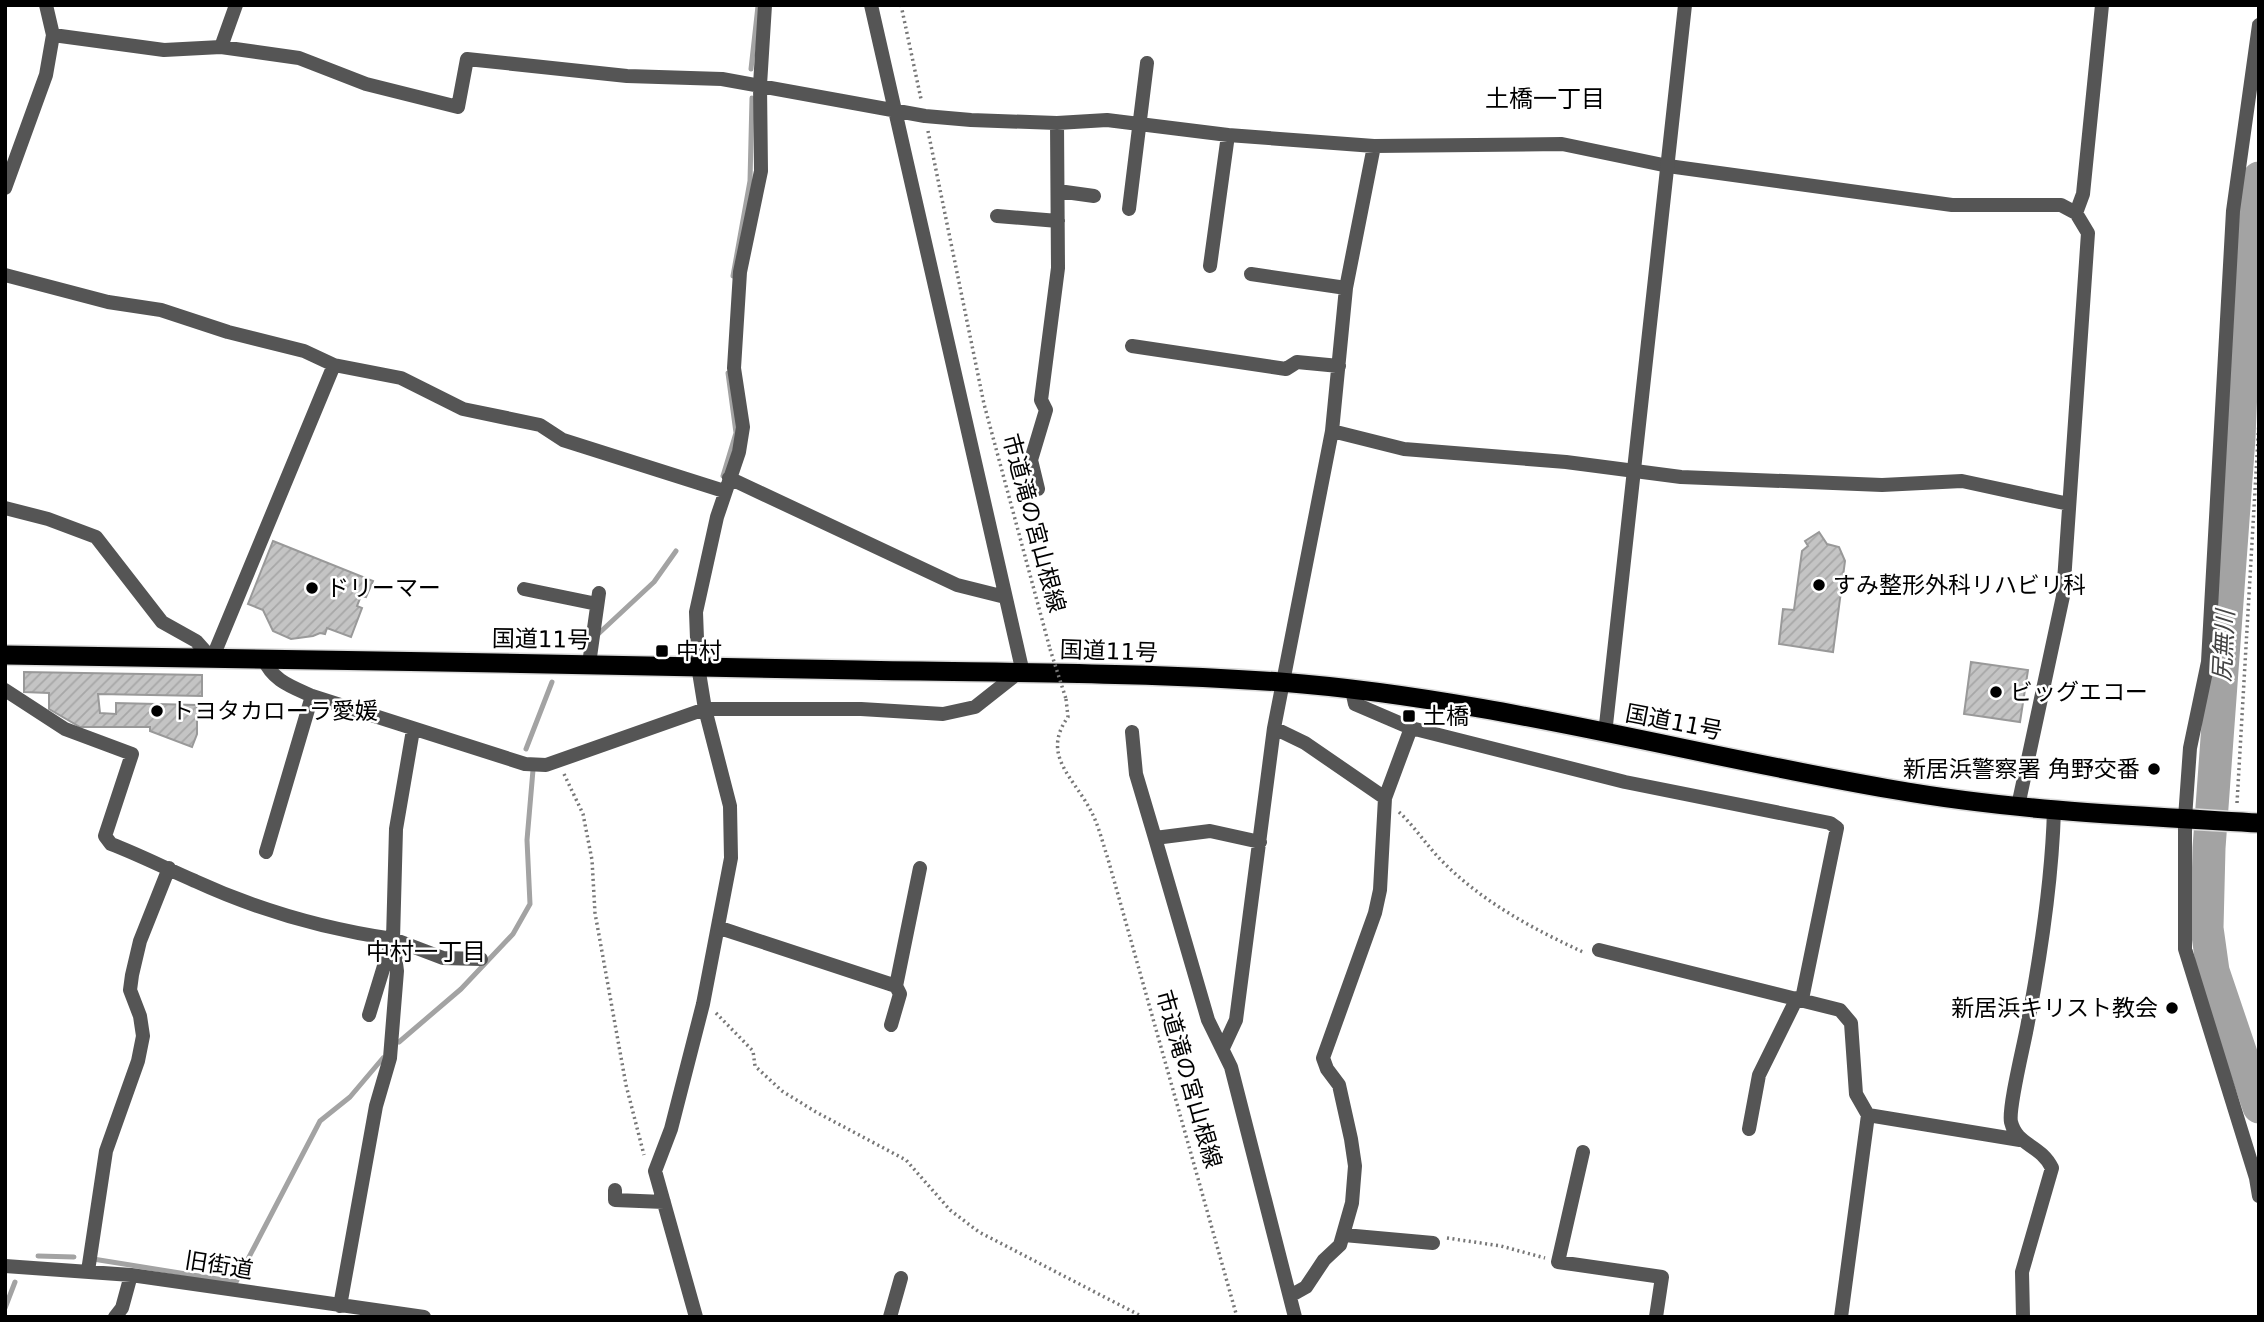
<svg xmlns="http://www.w3.org/2000/svg" width="2264" height="1322" viewBox="0 0 2264 1322" font-family="'DejaVu Sans','Noto Sans JP',sans-serif">
	<defs>
		<pattern id="building-hatch" width="6" height="6" patternUnits="userSpaceOnUse" patternTransform="scale(1.75)"><rect width="6" height="6" fill="#c4c4c4"/><path d="M-1 1l2-2M0 6l6-6M5 7l2-2" fill="none" stroke="#a7a7a7"/></pattern>
	</defs>
	<rect width="100%" height="100%" fill="#fff"/>
	<g fill="none" stroke-linecap="round" stroke-linejoin="round">
		<path stroke="#a3a3a3" stroke-width="5" d="M751 69 758 6
			M733 276 750 181 752 98
			M723 476 736 433 728 373
			M596 636 654 582 676 551
			M526 749 552 682
			M399 1042 461 989 513 934 530 904 527 840 533 770
			M38 1256 74 1257
			M93 1259 236 1282 320 1121 350 1097 383 1058
			M5 1308 15 1282"/>
		<path stroke="#a3a3a3" stroke-width="33" d="M2259 178 2245 291 2239 438 2209 848 2207 928 2213 971 2259 1107"/>
	</g>
	<path fill="url(#building-hatch)" stroke="#999" stroke-width="2" d="M1819 532 1827 544 1839 547 1845 561 1833 652 1779 644 1783 609 1794 610 1802 551 1808 546 1805 541Z
		M273 541 373 581 366 597 361 596 357 606 362 608 351 637 327 628 325 634 320 633 313 636 291 639 273 631 263 610 248 604Z
		M1971 662 2028 670 2020 722 1964 714Z
		M24 672 202 675V696L98 694 100 713 116 714V703L197 705V734L192 747 150 731V727H80L49 709V693L24 692Z"/>
	<g fill="none" stroke-linecap="round" stroke-linejoin="round">
		<g stroke="#dbdbdb" stroke-width="22">
			<path id="trunk" d="M5 655C290 660 574 663 859 670 999 673 1140 672 1280 682 1489 698 1690 755 1896 790 2016 811 2138 816 2259 823"/>
		</g>
		<path stroke="#777" stroke-width="3.5" stroke-dasharray="2 3.5" stroke-linecap="butt" d="M901 5 921 99
			M928 131 984 404 1050 649
			M1066 699 1068 717C1040 756 1075 778 1092 813 1099 827 1103 844 1108 859L1237 1317
			M564 774 583 814 592 860 595 913 626 1085 644 1155
			M2237 803 2259 421
			M1399 812C1415 827 1427 846 1442 861 1481 901 1533 929 1583 952
			M716 1013 753 1051 755 1066 782 1091 816 1112 906 1160 950 1210 979 1232 1143 1317
			M1447 1238 1501 1246 1545 1258"/>
		<path stroke="#555" stroke-width="14" d="M871 5 1023 673
			M2259 25 2233 211 2208 662 2190 748 2185 818V949L2256 1178 2259 1196
			M53 35 164 50 221 47 299 58 366 84 458 107 467 59 627 76 722 79 925 116 971 120 1057 123 1107 120 1228 135 1374 146 1562 144 1668 166 1952 205H2061L2076 213 2088 233 2063 596 2018 806
			M221 47 236 5
			M5 188 46 75 53 35 46 5
			M1058 191 1094 196
			M1129 209 1147 63
			M2076 213 2083 194 2102 5
			M997 216 1058 221
			M1210 266 1228 135
			M1251 274 1346 288
			M5 275 108 302 161 310 228 332 304 351 334 365 401 378 463 409 540 425 563 440 724 491
			M1132 346 1286 369 1297 362 1339 366
			M1332 431 1404 449 1566 462 1681 477 1882 485 1962 481 2069 504
			M729 478 957 585 1005 597
			M1038 489 1031 460 1046 410 1041 400 1058 268 1057 123
			M5 508 48 519 96 537 162 622 196 641 212 659 334 365
			M524 589 597 604
			M263 658C273 681 290 686 312 696L525 764 546 765 705 709H861L943 714 975 707 1018 673
			M589 664 599 593
			M5 690 65 729 132 754 105 836 111 844C140 855 167 869 195 881 258 910 325 929 393 939L397 971 390 1058 376 1106 340 1306
			M1352 690 1355 704 1411 728
			M1274 728 1305 743 1385 798 1411 728 1625 782 1830 823 1837 828 1802 999
			M413 730 396 829 393 939 443 958 481 959
			M1132 732 1136 774 1155 838 1210 831 1260 842
			M1155 838 1208 1020 1231 1067 1295 1317
			M266 852 312 696
			M720 928 896 986 900 994 891 1025
			M1599 950 1840 1010 1851 1023 1856 1094 1868 1115 2020 1140
			M896 986 920 868
			M369 1015 391 943
			M1223 1048 1236 1020 1274 728 1332 431 1346 288 1374 146
			M1749 1129 1759 1075 1797 998
			M1583 1152 1558 1262 1662 1277 1656 1317
			M615 1190V1200L664 1202
			M1344 1235 1433 1243
			M5 1266 131 1275 424 1317
			M88 1271 106 1151 138 1061 143 1036 140 1016 130 990 132 975 140 941 169 868
			M1290 1296 1306 1287 1324 1260 1340 1245 1352 1203 1355 1166 1351 1139 1339 1085 1327 1069 1323 1058 1375 913 1380 890 1385 798
			M115 1317 122 1308 131 1275
			M696 1317 655 1171 671 1129 703 1004 731 858 730 806 705 709 698 666 696 612 717 517 739 452 743 427 734 368 740 272 761 171 760 85 765 5
			M890 1317 901 1278
			M1841 1317 1868 1115
			M2023 1317 2022 1272 2052 1168C2040 1144 2017 1146 2011 1122 2008 1107 2025 1041 2028 1022 2041 953 2052 880 2054 810"/>
		<path stroke="#555" stroke-width="14" d="M1605 734 1685 5"/>
		<use href="#trunk" stroke="#000" stroke-width="19"/>
		<path stroke="#777" stroke-width="3.5" stroke-dasharray="2 3.5" stroke-linecap="butt" d="M1050 649 1066 699"/>
	</g>
	<g fill="#000" stroke="#fff" stroke-width="2.5">
		<circle cx="1819" cy="585" r="7"/>
		<circle cx="312" cy="588" r="7"/>
		<rect x="655" y="644" width="14" height="14" rx="3.5"/>
		<circle cx="1996" cy="692" r="7"/>
		<circle cx="157" cy="711" r="7"/>
		<rect x="1402" y="709" width="14" height="14" rx="3.5"/>
		<circle cx="2154" cy="769" r="7"/>
		<circle cx="2172" cy="1008" r="7"/>
	</g>
	<g text-anchor="middle" dominant-baseline="central" stroke-width="5" stroke-linejoin="round" paint-order="stroke">
		<g font-size="23" fill="#000" stroke="#fff">
			<text transform="translate(1034 523) rotate(75)">市道滝の宮山根線</text>
			<text transform="translate(541 639) rotate(1)">国道11号</text>
			<text transform="translate(1109 651) rotate(2)">国道11号</text>
			<text transform="translate(1674 722) rotate(11)">国道11号</text>
			<text transform="translate(1189 1079) rotate(74)">市道滝の宮山根線</text>
			<text transform="translate(219 1265) rotate(9)">旧街道</text>
		</g>
		<g font-size="23" fill="#000" stroke="#fff" text-anchor="start">
			<text x="1833" y="585">すみ整形外科リハビリ科</text>
			<text x="326" y="588">ドリーマー</text>
			<text x="676" y="651">中村</text>
			<text x="2010" y="692">ビッグエコー</text>
			<text x="171" y="711">トヨタカローラ愛媛</text>
			<text x="1423" y="716">土橋</text>
			<text x="2140" y="769" text-anchor="end">新居浜警察署 角野交番</text>
			<text x="2158" y="1008" text-anchor="end">新居浜キリスト教会</text>
		</g>
		<g font-size="24" fill="#000" stroke="#fff">
			<text x="1545" y="99">土橋一丁目</text>
			<text x="426" y="952">中村一丁目</text>
		</g>
		<g font-size="24" font-style="italic" fill="#444" stroke="#fff">
			<text transform="translate(2224 646) rotate(-87)">尻無川</text>
		</g>
	</g>
	<rect width="2264" height="1322" fill="none" stroke="#000000" stroke-width="14"/>
</svg>
